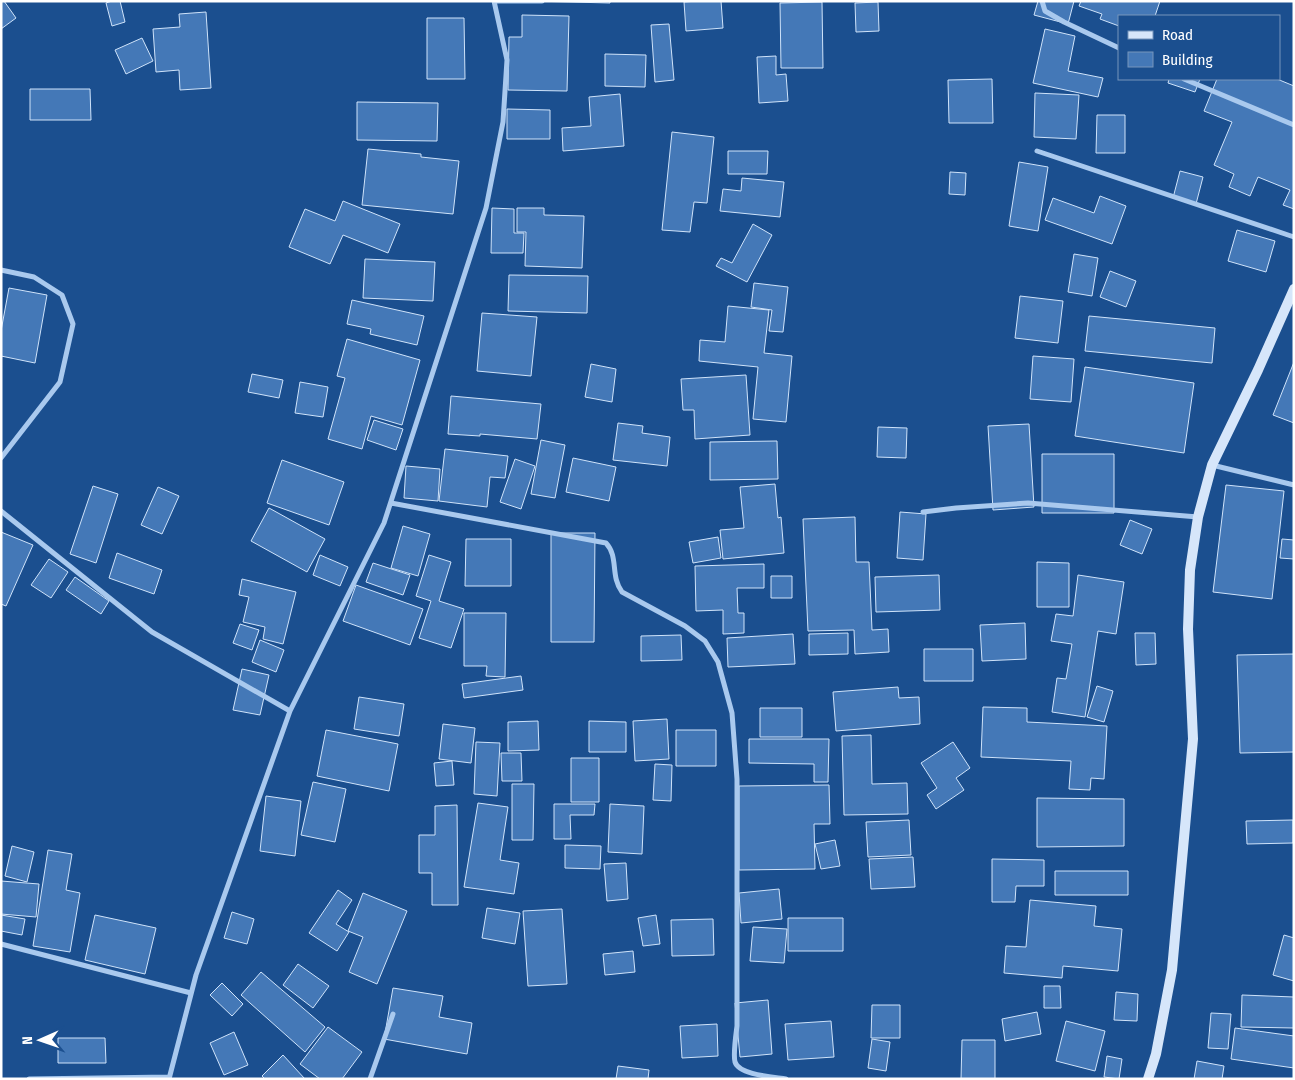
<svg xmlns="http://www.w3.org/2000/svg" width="1295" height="1080" viewBox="0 0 1295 1080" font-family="'Fira Sans Condensed',sans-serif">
	<rect width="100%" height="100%" fill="#1b4f8f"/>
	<path fill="#4478b7" stroke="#cfe3fa" d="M1 1H4L16 18 1 29Z
		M112 1H120L125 22 112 26 106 3Z
		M532 1H610V3Z
		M698 1H721L723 28 686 31 684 2Z
		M1038 1H1074L1068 24 1034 15Z
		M1081 1H1160L1155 16H1119V26L1100 19 1102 14 1079 6Z
		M822 2 823 68H781L780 3Z
		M878 2 879 31 856 32 855 3Z
		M206 12 211 88 180 90 179 70 156 72 153 29 180 27 179 14Z
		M522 15 569 16 567 91 508 90 509 37H522Z
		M427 18H464L465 79H427Z
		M669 24 674 80 655 82 651 25Z
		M1045 29 1075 36 1068 71 1103 78 1098 97 1033 83Z
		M142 38 153 61 126 74 115 50Z
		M605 54 646 55 645 87 605 86Z
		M776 56V75L786 74 788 101 759 103 757 57Z
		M992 79 993 123H949L948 80Z
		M1169 79H1200L1195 92 1168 83Z
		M1217 79H1277L1294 86V209L1283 205 1290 190 1258 177 1250 196 1229 187 1234 174 1214 165 1232 122 1204 111Z
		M30 89H90L91 120H30Z
		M1035 93 1079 95 1076 139 1034 137Z
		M620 94 624 146 563 151 562 128 591 126 589 97Z
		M357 102 438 103 437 141 357 140Z
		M507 109 550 110V139H507Z
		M1097 115H1125V153H1096Z
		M672 132 714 137 707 203 694 202 690 232 662 230Z
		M368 149 421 154V157L459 161 453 214 362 205Z
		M728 151H768L767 174H728Z
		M1019 162 1048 167 1038 231 1009 226Z
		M1180 171 1203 177 1196 204 1173 198Z
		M950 172 966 173 965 195 949 194Z
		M742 178 784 182 780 217 720 211 723 189 741 191Z
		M1100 196 1126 206 1112 244 1045 220 1053 198 1094 213Z
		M343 201 400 224 388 253 343 235 330 264 289 247 305 209 335 221Z
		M492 208 514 209V233H524L523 253H491Z
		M517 208H544V215L584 216 582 268 525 266 526 232H517Z
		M753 224 772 235 747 282 716 266 721 258 732 263Z
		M1237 230 1275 241 1266 272 1228 261Z
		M1074 254 1098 258 1092 296 1068 292Z
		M365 259 435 262 433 301 363 298Z
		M1110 271 1136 281 1126 307 1100 297Z
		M509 275 588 276 587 313 508 311Z
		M754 283 788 287 783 332 769 331 772 310 751 307Z
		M9 288 47 295 35 363 1 356V331Z
		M1020 296 1063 301 1058 343 1015 338Z
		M352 300 424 316 417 345 370 334 371 329 347 324Z
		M728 306 769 310 764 353 792 356 786 422 753 419 758 367 699 361 700 340 725 342Z
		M482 313 537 317 531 376 477 371Z
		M1089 316 1215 328 1212 363 1085 351Z
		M347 339 420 360 402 425 371 416 362 449 328 439 345 378 337 376Z
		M1033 356 1074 359 1071 402 1030 399Z
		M1294 362V423L1273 415Z
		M591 364 616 369 612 402 585 397Z
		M1085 367 1194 383 1184 453 1075 436Z
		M252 374 283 380 279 398 248 392Z
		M746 375 750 435 695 439 694 410H683L681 379Z
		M300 382 328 387 323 417 295 413Z
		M451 396 541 404 537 439 480 434V436L448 434Z
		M374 420 403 429 396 450 367 440Z
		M618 423 643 426 642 433 670 437 667 466 613 460Z
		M1029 424 1034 507 993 510 988 426Z
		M878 427 907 428 906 458 877 457Z
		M541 440 565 445 555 498 531 494Z
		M777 441 778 479 710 480V442Z
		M445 449 508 456 505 478 490 477 487 507 439 501Z
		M1042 454H1114V513H1042Z
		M573 458 616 467 609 501 566 492Z
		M515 459 535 466 521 509 500 502Z
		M282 460 344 482 329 525 267 503Z
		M406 466 440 469 438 501 404 498Z
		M775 484 778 518 781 517 784 553 723 559 720 530 744 528 740 487Z
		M1226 485 1284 491 1272 599 1213 592Z
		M93 486 118 494 96 563 70 554Z
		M158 487 179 496 162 534 141 525Z
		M269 508 325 539 307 572 251 541Z
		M900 512 926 514 923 560 897 558Z
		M855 517 856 562H869L872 630 888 629 889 652 855 654 854 630 808 631 803 519Z
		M1130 520 1152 529 1142 554 1120 545Z
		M403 526 430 534 418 576 391 568Z
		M1 532 33 545 6 606 1 604Z
		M551 533H595L594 642H551Z
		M718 537 721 558 693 563 689 542Z
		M466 539H511V586H465Z
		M1282 539 1294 540V559L1280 558Z
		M117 553 162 570 154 594 109 578Z
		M320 555 348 567 340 586 313 575Z
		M429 555 451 562 439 601 464 609 451 648 419 638 431 601 416 596Z
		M49 559 68 572 51 598 31 585Z
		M1037 562 1069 563V607H1037Z
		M373 563 410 575 403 595 366 582Z
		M764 564V588H737L738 613H744V633L723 634V610L696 611 695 566Z
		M939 575 940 610 876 612 875 577Z
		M1078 575 1124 582 1116 634 1098 631 1085 717 1052 712 1057 678 1066 679 1072 644 1051 641 1056 614 1073 616Z
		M771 576H792V598H771Z
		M75 577 109 601 101 614 66 590Z
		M242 579 296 592 283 644 263 639 265 627 243 622 249 597 239 595Z
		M356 585 423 609 410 645 343 621Z
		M464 613H506L505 677 486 676 487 666H464Z
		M1025 623 1026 659 982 661 980 625Z
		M240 624 259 630 252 650 233 643Z
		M848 633V654L809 655V634Z
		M1135 633H1155L1156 664 1136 665Z
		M793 634 795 664 728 667 727 638Z
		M681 635 682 660 641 661V636Z
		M260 640 284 650 276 672 252 662Z
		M924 649H973V681H924Z
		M1294 654V752L1240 753 1237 655Z
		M242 669 269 675 260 715 233 710Z
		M521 676 523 690 464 698 462 684Z
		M1097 686 1113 691 1104 722 1087 717Z
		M898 687 899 698 919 697 920 724 836 731 833 692Z
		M359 697 404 704 399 736 354 729Z
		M983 707 1027 708V722L1107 726 1104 779 1091 778 1090 790 1069 789 1071 761 981 757Z
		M760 708H802V737H760Z
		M667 719 669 759 635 761 633 721Z
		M538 721 539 750 508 751V722Z
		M589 721 626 722V752H589Z
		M443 724 475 728 471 763 439 759Z
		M326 730 398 744 389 791 317 776Z
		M676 730H716V766H676Z
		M871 735 872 784 907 783 908 814 844 815 842 736Z
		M749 739H829L828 782H814V764L749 763Z
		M476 742 500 743 497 796 474 794Z
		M953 742 970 768 956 778 964 790 936 809 927 795 937 788 921 763Z
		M501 753H521L522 781H502Z
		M571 758H599V802H571Z
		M452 761 454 785 436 786 434 763Z
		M655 764 672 765 671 801 653 800Z
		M313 782 346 789 335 842 301 835Z
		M512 784H534L533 840H512Z
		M829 785 830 824H814L815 869 739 870V786Z
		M266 796 301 801 295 856 260 851Z
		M1037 798 1124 799V846L1037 847Z
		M478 803 508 807 500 860 519 863 514 894 464 887Z
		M554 804H595L594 815H570L571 839H554Z
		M610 804 644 806 642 854 608 852Z
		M457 805 458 905H432V873H419V835H435V806Z
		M909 820 911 855 868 857 866 822Z
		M1293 820V843L1247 844 1246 821Z
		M835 840 840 866 821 869 815 844Z
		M565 845 601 846 600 869 565 868Z
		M12 846 34 852 27 882 5 876Z
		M48 850 72 854 66 890 80 893 70 952 33 946Z
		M913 857 915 887 871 889 869 859Z
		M992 859 1044 860V886H1016L1015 902H992Z
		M626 863 628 899 607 901 604 864Z
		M1055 871H1128V895H1055Z
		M1 881 39 884 36 917 1 914Z
		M779 889 782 919 741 923 739 893Z
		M338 890 352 900 336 924 349 932 337 951 309 933Z
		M363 893 407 911 377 984 349 972 363 937 348 931Z
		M1030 900 1096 906 1094 926 1122 929 1118 971 1063 966 1062 978 1004 973 1006 946 1026 947Z
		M487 908 520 913 515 944 482 938Z
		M562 909 567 984 528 986 523 911Z
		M232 912 254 919 247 944 224 938Z
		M1 915 25 919 22 935 1 931Z
		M95 915 156 928 145 974 85 960Z
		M656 915 660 944 643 946 638 918Z
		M788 918H843V951H788Z
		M713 919 714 955 672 956 671 920Z
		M753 927 787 929 784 963 750 961Z
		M1284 935 1294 938V981L1273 975Z
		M633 951 635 972 605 975 603 954Z
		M298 964 329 986 313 1008 283 985Z
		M261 972 325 1027 305 1052 241 995Z
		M222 983 243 1004 232 1016 210 995Z
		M1044 986H1060L1061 1008H1044Z
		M393 988 443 996 439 1017 472 1023 467 1054 384 1039Z
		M1116 992 1138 994 1137 1021 1114 1020Z
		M1242 995 1294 997V1028L1241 1027Z
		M768 1000 772 1054 740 1057 735 1003Z
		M872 1005H900V1038H871Z
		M1037 1012 1041 1034 1005 1041 1002 1019Z
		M1211 1013 1231 1014 1228 1049 1208 1048Z
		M831 1021 834 1057 788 1060 785 1024Z
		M1066 1021 1105 1031 1095 1071 1056 1061Z
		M717 1024 718 1056 682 1058 680 1026Z
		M328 1027 362 1052 342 1079H320L300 1064Z
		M1235 1028 1294 1036V1068L1231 1059Z
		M234 1032 248 1065 224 1075 210 1043Z
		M58 1038H105L106 1063H58Z
		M872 1039 890 1042 886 1071 868 1068Z
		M962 1040H995V1079H961Z
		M283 1055 305 1079H265L262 1076Z
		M1107 1056 1122 1059 1119 1079 1104 1077Z
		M1197 1061 1224 1066 1222 1079H1194Z
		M618 1066 649 1070 648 1079H616Z"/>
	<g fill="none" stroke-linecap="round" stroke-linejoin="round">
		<path stroke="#a9c9ee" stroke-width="5" d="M494 1H542
			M1042 1 1045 11 1064 22 1119 48
			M1184 79 1294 125
			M1037 151 1294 237
			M1 270 34 277 62 295 73 324 60 382 1 458
			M1212 465 1294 485
			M391 503 606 543C619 557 610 576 622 592L685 626 705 641 718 662 732 713 737 779V1026C736 1034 733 1054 735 1062 739 1075 774 1077 786 1079
			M1 511 152 632 290 711
			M923 512 956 508 1028 503 1198 517
			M1 944 191 993
			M29 1079 169 1077
			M169 1079 196 975 290 711 384 523 486 208 503 122 507 60 494 1
			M370 1079 393 1014"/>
		<path stroke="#d6e6fa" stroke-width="10" d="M1148 1079 1156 1054 1172 970 1193 739 1188 629 1190 570 1198 517 1212 465 1258 370 1294 289"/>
	</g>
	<rect width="1295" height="1080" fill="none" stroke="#ffffff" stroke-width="5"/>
	<rect x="1118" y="15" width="162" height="65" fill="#1b4f8f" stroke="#7695bc"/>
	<rect x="1128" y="31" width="25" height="8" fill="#d6e6fa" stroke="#7695bc"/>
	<text x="1162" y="40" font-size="15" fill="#ffffff">Road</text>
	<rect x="1128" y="52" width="25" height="15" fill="#4478b7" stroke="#7695bc"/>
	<text x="1162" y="65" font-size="15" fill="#ffffff">Building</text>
	<g transform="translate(40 1040) rotate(268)" stroke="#1b4f8f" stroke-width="4" paint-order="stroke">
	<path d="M0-4L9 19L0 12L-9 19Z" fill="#ffffff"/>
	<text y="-8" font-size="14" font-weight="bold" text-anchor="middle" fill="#ffffff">N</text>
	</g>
</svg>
